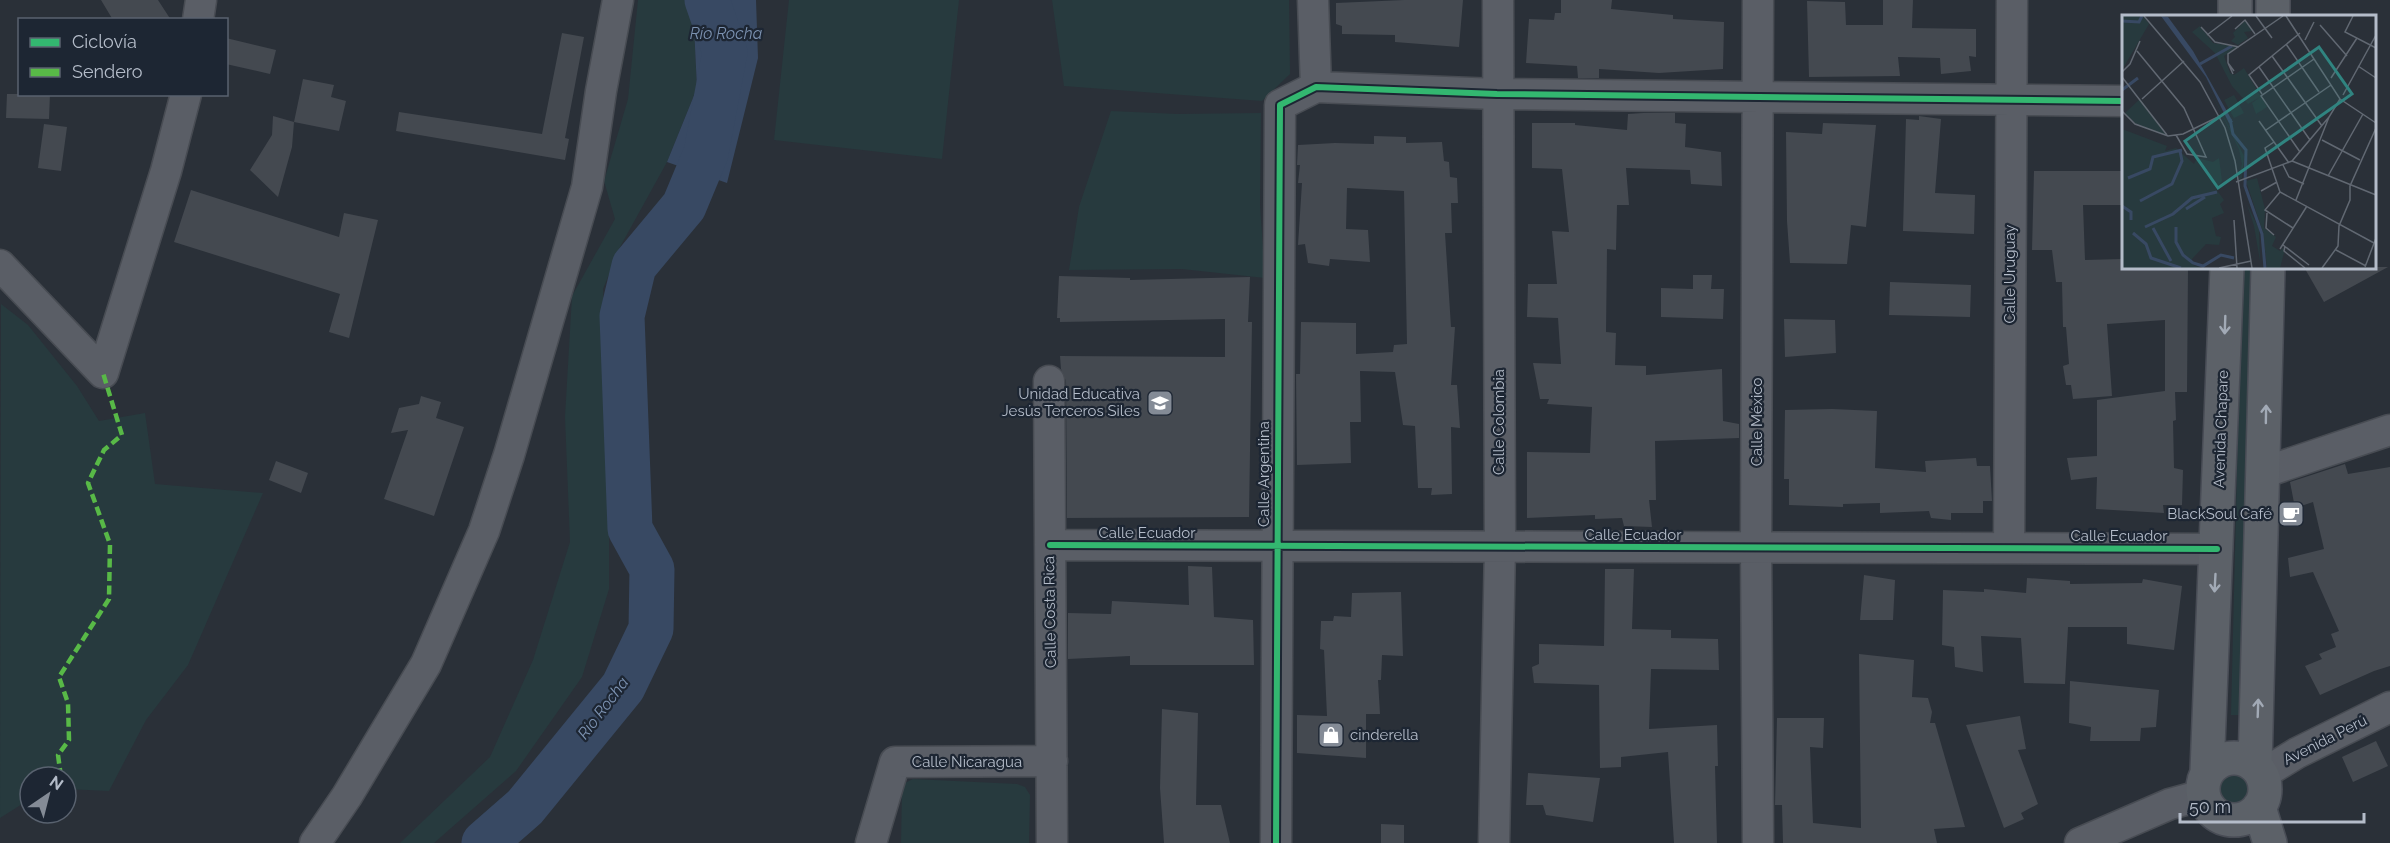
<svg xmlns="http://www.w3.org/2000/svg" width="2390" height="843" viewBox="0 0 2390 843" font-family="Raleway,sans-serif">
	<rect width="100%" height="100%" fill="#2a3038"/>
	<path fill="#273a3e" d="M638 0H686L694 27 697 88 667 162 620 247 603 289 609 456V589L582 677 516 771 434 843H400L490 757 533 660 570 542 565 417 572 296 615 219 604 181 628 99Z
		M789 0H959L942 159 774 140Z
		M1052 0H1289L1290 74 1262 101 1064 86Z
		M1111 111 1177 114 1261 113 1260 205 1265 278 1182 269 1069 270 1079 207Z
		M2242 267H2251L2241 715H2231Z
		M1 304 28 325 77 386 99 421 145 413 155 484 263 493 188 665 146 720 109 791 66 789V777H30V799L0 818Z
		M2212 789a21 21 0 1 1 42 0a21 21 0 1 1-42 0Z
		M913 779 1017 784 1025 787 1030 795 1029 843H901L902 789 905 783Z"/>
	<path fill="#384963" d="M686 0H756L758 58 727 183 667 162 697 88 694 27Z"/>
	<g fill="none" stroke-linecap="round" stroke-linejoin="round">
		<path stroke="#384963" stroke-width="45" d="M484 843 525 807 623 687 651 629 652 569 630 529 622 316 634 266 684 206 706 153 725 52 707 0"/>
	</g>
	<path fill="#444950" d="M101 0H158L171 20H113Z
		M1404 0H1463L1459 47 1395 42V35L1342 34V26L1336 24V3Z
		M1561 0H1612L1611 9 1673 15V19L1724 22 1723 69 1659 73 1599 69V78H1578L1577 66 1526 63 1529 19 1554 20 1555 13H1561Z
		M1883 0H1913L1912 28 1976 29V57L1969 56 1971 71 1941 74 1940 58 1898 57 1900 76 1809 77 1807 1 1845 2 1846 25H1883Z
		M562 33 584 37 565 138 569 139 565 160 396 131 399 112 542 134Z
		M226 38 276 50 270 74 226 64Z
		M303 79 334 85 331 97 346 101 339 131 294 122Z
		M7 94H50L49 119 6 118Z
		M1643 113H1675V123L1686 124 1685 147 1721 152 1722 186 1691 184 1690 170 1626 168 1629 205H1617L1616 250 1607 249 1606 332 1616 333 1615 365 1646 366V375L1722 369 1723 421 1739 424V438L1655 441 1656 500H1649L1652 527 1624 526 1622 518 1595 519V515L1527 518V452L1590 453 1592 407 1547 404 1549 399H1540L1533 363 1561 364 1558 318 1527 317 1528 284H1557L1552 231 1569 232 1562 169 1532 168V123H1575V125L1627 130 1628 114Z
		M273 116 294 122 292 147 278 197 250 170 272 135Z
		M1919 116 1941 119 1935 193 1975 195 1974 234 1903 231 1906 119 1919 120Z
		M1823 123 1876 125 1866 227 1851 225 1847 264 1790 263 1787 221 1786 132 1822 134Z
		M44 124 67 127 61 171 38 168Z
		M1374 136 1406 137V143L1442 142 1444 161 1449 162 1450 177 1457 178 1458 203H1451L1452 233H1445L1451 327H1455L1451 385H1457L1460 428 1451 427 1452 494 1431 495 1432 488H1418L1415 426 1403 425 1395 372 1360 371 1361 422H1350L1351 463 1297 465 1296 374H1300L1301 322 1356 323V354L1393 352 1394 345 1407 344 1404 191 1347 188 1346 229 1368 230 1370 262 1330 259 1329 266 1308 263 1305 244 1298 245 1302 183H1298L1300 165H1297L1298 145 1335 143 1374 144Z
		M2034 171H2123V205H2083L2085 260 2123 259V267H2188L2187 392H2175L2176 420 2173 421 2174 468 2183 470 2182 505H2163L2164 513 2096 509 2097 477 2071 480 2067 458 2097 456V400L2165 391V320L2107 324 2112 396 2073 399 2071 385H2066L2063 366 2069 364 2066 327H2063L2062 282H2056L2052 250H2032Z
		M191 190 339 237 344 213 378 220 349 338 329 332 340 294 174 242Z
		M2304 267H2388L2324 302Z
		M1693 275H1712L1711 289H1724L1723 319 1661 317V288L1693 289Z
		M1059 276 1130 278V280L1250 277 1248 322H1252L1249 517 1067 518 1066 381 1061 369 1060 356 1225 357V319L1060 322V318H1057Z
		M1890 282 1971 285 1970 317 1889 315Z
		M1784 319 1835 320 1836 353 1785 357Z
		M421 396 441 402 436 418 464 427 434 516 384 499 408 430 391 433 399 408 419 404Z
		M1832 409 1877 411 1875 468 1926 472 1925 461 1976 458 1977 466H1990L1992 501H1983V513H1951V520L1931 518 1929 511 1880 513V503L1843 504V507L1789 505V479H1784L1785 410Z
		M276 461 308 473 301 493 269 480Z
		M2345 464 2348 474 2390 467V666L2374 671 2320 695 2305 666 2322 659 2319 654 2336 647 2331 634 2339 631 2313 572 2290 577 2288 558 2324 549 2313 502 2295 508 2290 482Z
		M1188 566 1212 567 1214 617 1253 620 1254 665H1130V656L1068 659V613L1111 614 1112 601 1189 605Z
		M1605 569H1634L1632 629 1671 630V638L1718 639 1719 670 1651 669 1649 729 1717 725 1718 766H1715L1717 843H1674L1668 752 1621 757V767L1600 768 1599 685 1534 683 1532 667 1539 664V644L1604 646Z
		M1864 575 1895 580 1893 620H1860Z
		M2027 578 2070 581V584L2142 583 2143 579 2182 586 2174 650 2127 644V627H2068L2065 684 2024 683 2021 638 1981 636 1983 672 1955 667 1954 647 1942 645 1943 590 1984 592V589L2026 593Z
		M1401 592 1403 656 1382 655 1381 680H1378L1380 714H1366V758L1297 753V715L1327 716 1324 650 1320 649 1321 621H1333L1334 616 1351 617 1352 593Z
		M1859 654 1914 660 1912 697 1928 698 1932 712 1930 723H1935L1965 827 1934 829 1937 843H1783L1782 805H1775L1777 718H1824L1823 748 1810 747 1813 823 1861 828Z
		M2070 681 2159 690 2156 727 2141 728 2140 741H2090L2091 727 2069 723Z
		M1162 709 1198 713 1196 805H1221L1230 843H1164L1160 788Z
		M2020 716 2026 749 2018 750 2038 804 2021 813 2024 819 2004 828 1966 725Z
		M2376 741 2388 766 2353 782 2342 757Z
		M1528 773 1600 778 1593 822 1546 815 1543 805H1526Z
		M1381 824 1404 825V843H1381Z"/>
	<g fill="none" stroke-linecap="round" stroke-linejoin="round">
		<g stroke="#484c53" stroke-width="33">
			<path id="minor" d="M1313 0 1316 87
				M1758 0 1756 547 1758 843
				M198 20 201 0
				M0 265 103 373 166 171 186 94
				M1049 381 1052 843
				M2265 472 2390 430
				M1050 545 2217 549
				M2009 548 2012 0
				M2261 775 2297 753 2390 707
				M315 843 347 796 426 664 484 531 509 455 587 187 601 91 618 0
				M871 843 895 762 1052 761
				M1276 843 1280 105 1316 87 1497 94 2123 101
				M1494 843 1500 546 1498 0
				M2080 843 2170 804 2203 795"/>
		</g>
		<g stroke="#484c55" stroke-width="36">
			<path id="major" d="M2235 16V0
				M2273 16V0
				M2203 789a31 31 0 1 1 62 0a31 31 0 1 1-62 0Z
				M2255 766 2268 267
				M2207 771 2227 267
				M2259 807 2270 843"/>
		</g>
		<use href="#minor" stroke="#5a5e66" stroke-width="30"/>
		<use href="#major" stroke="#5c6168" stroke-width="33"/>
		<path stroke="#58b947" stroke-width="4.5" stroke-dasharray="9 4.5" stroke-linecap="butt" d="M61 777 58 755 69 740 68 703 59 677 109 599 110 544 88 483 104 450 122 435 103 373"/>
		<g stroke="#1d2633" stroke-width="10">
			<path id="cycleway" d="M1050 545 2217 549
				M1276 843 1280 105 1316 87 1497 94 2123 101"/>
		</g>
		<use href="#cycleway" stroke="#33b770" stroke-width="6"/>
	</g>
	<defs><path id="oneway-shaft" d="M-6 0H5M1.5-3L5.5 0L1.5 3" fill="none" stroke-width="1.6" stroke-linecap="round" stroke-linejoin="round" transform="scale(1.5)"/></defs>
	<g stroke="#a2aab6">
		<use href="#oneway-shaft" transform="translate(2225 325) rotate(92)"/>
		<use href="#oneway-shaft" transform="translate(2266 414) rotate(-89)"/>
		<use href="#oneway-shaft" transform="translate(2215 583) rotate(93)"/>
		<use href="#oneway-shaft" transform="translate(2258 708) rotate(-88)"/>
	</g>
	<defs>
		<g id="school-square" transform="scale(1.35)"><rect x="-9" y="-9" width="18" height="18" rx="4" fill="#848b96" stroke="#1d2633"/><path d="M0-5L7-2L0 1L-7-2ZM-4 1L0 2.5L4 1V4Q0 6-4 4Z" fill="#fff"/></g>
		<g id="cafe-square" transform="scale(1.35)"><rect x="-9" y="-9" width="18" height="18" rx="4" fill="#848b96" stroke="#1d2633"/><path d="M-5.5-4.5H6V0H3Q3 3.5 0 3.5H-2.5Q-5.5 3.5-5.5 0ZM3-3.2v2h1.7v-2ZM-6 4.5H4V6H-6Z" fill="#fff"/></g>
		<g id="shop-square" transform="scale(1.35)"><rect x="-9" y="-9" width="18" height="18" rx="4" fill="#848b96" stroke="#1d2633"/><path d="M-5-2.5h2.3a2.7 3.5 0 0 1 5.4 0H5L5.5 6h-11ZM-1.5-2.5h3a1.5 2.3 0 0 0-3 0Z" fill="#fff"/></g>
	</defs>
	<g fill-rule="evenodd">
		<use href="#school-square" x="1160" y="403"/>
		<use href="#cafe-square" x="2291" y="514"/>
		<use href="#shop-square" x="1331" y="735"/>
	</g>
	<g text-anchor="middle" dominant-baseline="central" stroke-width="4.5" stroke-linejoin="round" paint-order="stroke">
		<g font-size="15" fill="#b4bcc9" stroke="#1d2633">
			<text transform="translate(2010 274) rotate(-90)">Calle Uruguay</text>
			<text transform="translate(1499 422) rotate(-90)">Calle Colombia</text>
			<text transform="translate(1757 422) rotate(-90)">Calle México</text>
			<text transform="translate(2221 429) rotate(-88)">Avenida Chapare</text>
			<text transform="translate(1264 474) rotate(-90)">Calle Argentina</text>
			<text x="1147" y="533">Calle Ecuador</text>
			<text x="1633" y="535">Calle Ecuador</text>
			<text x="2119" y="536">Calle Ecuador</text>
			<text transform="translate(1050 612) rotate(-91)">Calle Costa Rica</text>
			<text transform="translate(2325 740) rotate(-27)">Avenida Perú</text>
			<text x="967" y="762">Calle Nicaragua</text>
		</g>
		<g font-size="15" fill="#b4bcc9" stroke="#1d2633" text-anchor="end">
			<text x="1140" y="394">Unidad Educativa<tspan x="1140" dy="17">Jesús Terceros Siles</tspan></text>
			<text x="2272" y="514">BlackSoul Café</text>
			<text x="1350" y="735" text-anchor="start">cinderella</text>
		</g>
		<g font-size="16" font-style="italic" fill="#7c92b1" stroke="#1d2633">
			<text x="726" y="33">Río Rocha</text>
			<text transform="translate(603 708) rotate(-53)">Río Rocha</text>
		</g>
	</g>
	<g transform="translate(2122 15)">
		<rect width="254" height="254" fill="#2a3038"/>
		<path d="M0 1H21L27 9 0 55ZM123 6 130 16 122 17 126 23 116 30 109 26 113 22 111 18ZM78 11 91 28 115 32 102 41 108 58 112 60 122 53 145 92 134 99 130 88 138 82 126 89 110 71 93 38 70 17ZM85 69 122 141 120 163 116 165 120 149 117 134ZM112 80 122 98 112 103 102 85ZM18 84 44 120 14 109 3 98ZM0 114 45 131 43 136 54 133 72 149 75 143 91 147 97 143 100 166 94 174 102 185 98 189 102 198 90 203 94 221 99 222 97 230 84 229 70 244 71 250 79 253H0ZM135 163 143 194 142 213 154 222 150 231 158 236 161 233 162 238 158 253H145L141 217 124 166ZM125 189 137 214 138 246 132 211Z" fill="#273a3e"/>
		<path d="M39 1 46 2 71 36 111 107 107 108 84 62Z" fill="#384963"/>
		<path fill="none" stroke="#384963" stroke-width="3" d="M0 6 17 7 20 1M78 49 110 31M0 75 16 63M108 104 111 119 124 135 123 171 140 219 143 253M6 163 28 154 31 142 60 135M18 186 50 169 60 146 58 136M0 191 9 197V205M64 194 83 182M23 212 51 199 70 183 95 177M54 212V227L61 240 71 248 81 251 99 240 112 243M31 213 49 246M11 218 24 229 29 243 59 253"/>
		<path fill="none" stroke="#616872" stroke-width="1.5" d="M22 1 78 67 103 113 113 146 130 253M134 1 150 23M164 1 218 84 254 108M231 1 223 17 254 33M198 10 225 41M79 12 93 27 117 32M113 14 123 5 133 19M85 20 110 1M183 25 192 7M164 29 197 77M15 36 62 93 84 142 65 139 54 120M150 41 200 111M106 48V39L161 1M236 51 254 63M137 52 188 125M0 57 8 49 18 26M111 59 106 48 112 56M0 62 45 120M209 63 235 23M140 79 127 60 178 18M221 80 254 20M20 84 62 46M0 96 13 109 46 121 61 119 98 101M137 106 167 148M144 115 209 70M200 125 238 145M152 127 143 133 158 177 252 228M178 137 139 81 192 44M170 146 254 180M161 150 167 162 182 169M206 161 241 99M114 167 170 146 207 102M139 176 155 167M158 177 143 195 171 213M174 185 207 102 218 84M145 198 144 213 152 220M112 205 115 253M161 230 187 250M163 231 162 236 183 253M158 234 185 191M214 235 244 251M243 252 254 223M97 253 129 246M200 253 216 231 217 211 228 185V171L254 113"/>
		<path fill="#308480" fill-opacity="0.15" stroke="#308480" stroke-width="3" d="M197 32 230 79 96 173 63 126Z"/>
		<rect width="254" height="254" fill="none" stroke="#b4bcc9" stroke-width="3"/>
	</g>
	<rect x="18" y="18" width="210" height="78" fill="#1d2633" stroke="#59626f" stroke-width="1.5"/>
	<rect x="30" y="38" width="30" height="9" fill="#33b770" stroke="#59626f" stroke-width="1.5"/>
	<text x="72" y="48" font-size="18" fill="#b4bcc9">Ciclovía</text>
	<rect x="30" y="68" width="30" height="9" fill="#58b947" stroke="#59626f" stroke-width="1.5"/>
	<text x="72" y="78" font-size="18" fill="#b4bcc9">Sendero</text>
	<g transform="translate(48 795) rotate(35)"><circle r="28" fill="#1d2633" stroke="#59626f" stroke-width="1.5"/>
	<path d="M0-4.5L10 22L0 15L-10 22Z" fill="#848b96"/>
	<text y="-9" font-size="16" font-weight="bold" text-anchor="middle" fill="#b4bcc9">N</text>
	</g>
	<path d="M2180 813v9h184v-9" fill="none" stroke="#b4bcc9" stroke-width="3"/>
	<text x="2189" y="813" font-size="18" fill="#b4bcc9" stroke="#1d2633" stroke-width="4.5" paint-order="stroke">50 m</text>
</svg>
